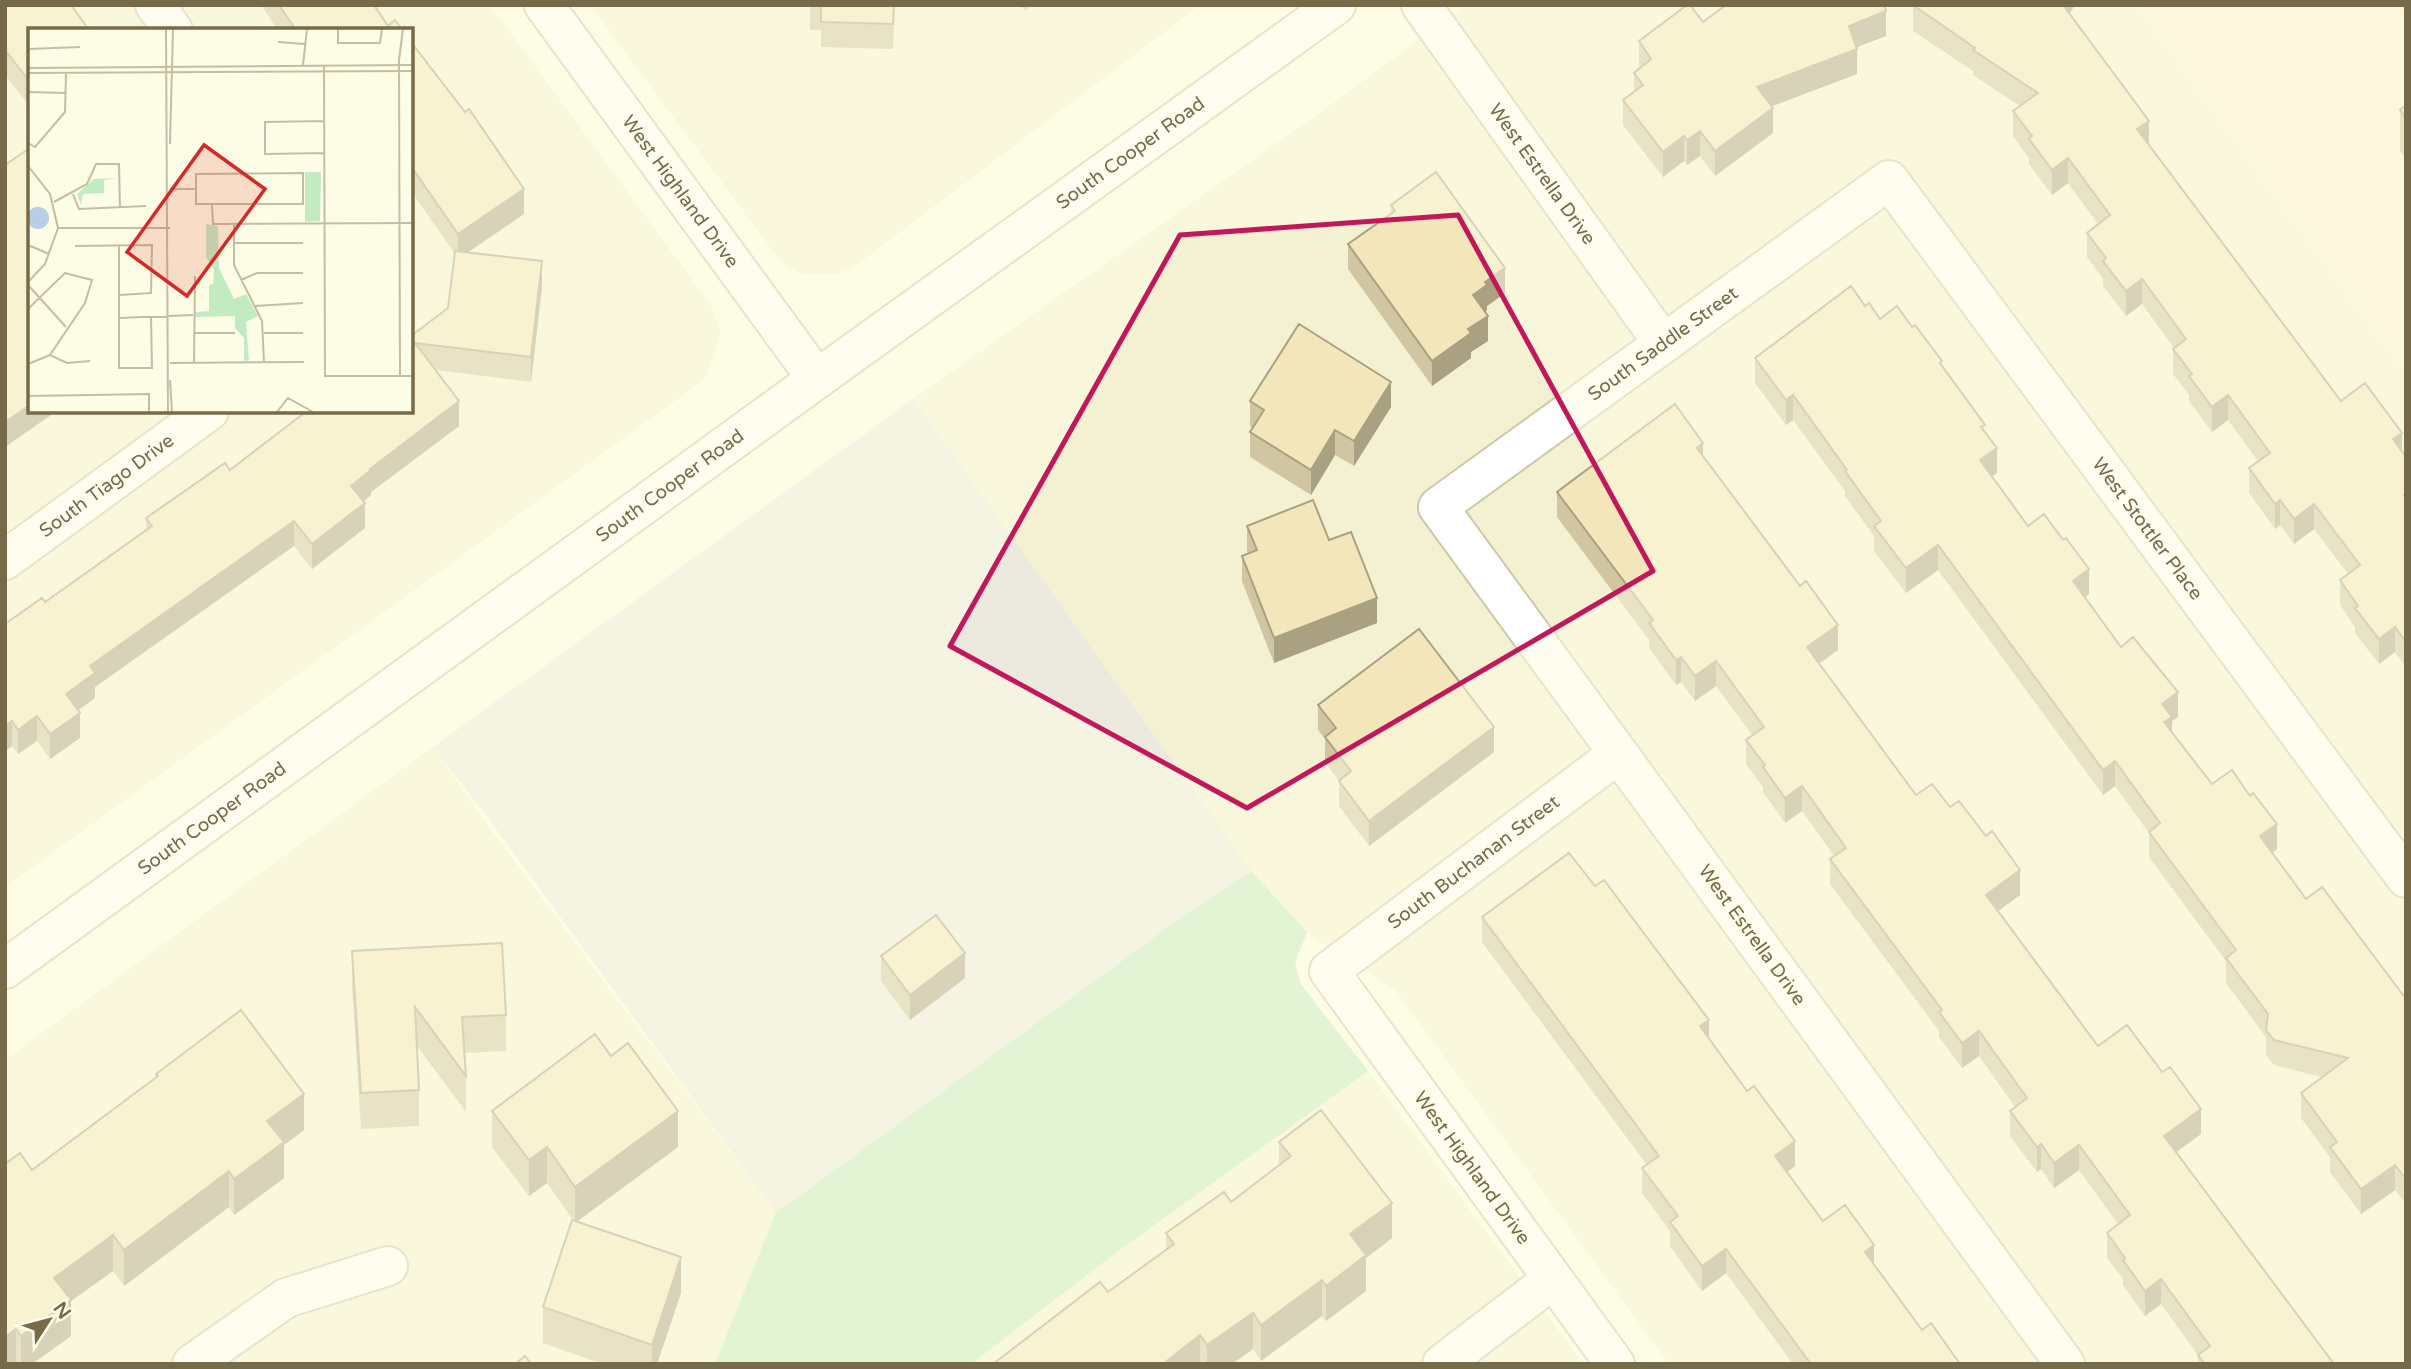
<svg xmlns="http://www.w3.org/2000/svg" width="2411" height="1369" viewBox="0 0 2411 1369" font-family="'Varela Round',sans-serif">
	<rect width="100%" height="100%" fill="#fdfce4"/>
	<path fill="#f4f1d2" fill-rule="evenodd" d="M5 5H490L710 304 721 333 705 379 5 887ZM30 30H411V411H30Z
		M590 5H1200L855 266 836 275 804 274 782 263Z
		M1466 5H2135L2406 375V1364H1669L1396 991 1307 933 1295 962 1300 983 1368 1071 1583 1364H5V1060L433 747 483 819 776 1213 1189 912 1251 872 913 399 1317 115Z"/>
	<path fill="#fdf1d8" d="M2135 5H2406V375Z"/>
	<path fill="#eceadf" d="M913 399 1252 872 1189 912 776 1213 486 815 433 747Z"/>
	<path fill="#c3ebc2" d="M1252 872 1307 932 1295 962 1300 983 1368 1071 1117 1252 971 1364H715L776 1213 1189 912Z"/>
	<g fill="none" stroke-linecap="round" stroke-linejoin="round">
		<g stroke="#cec8aa" stroke-width="42">
			<g id="minor">
				<path d="M155 5 173 30"/>
				<path id="s1" d="M1421 5 1663 343"/>
				<path id="s2" d="M5 560 209 411"/>
				<path d="M192 1364 286 1298 388 1266"/>
				<path d="M1442 1364 1553 1279"/>
				<path id="s3" d="M1615 1364 1329 971 1618 754"/>
				<path id="s4" d="M2065 1364 1438 507 1889 180 2406 878"/>
			</g>
		</g>
		<g stroke="#cec8aa" stroke-width="42">
			<g id="tertiary">
				<path id="s5" d="M544 5 817 379"/>
			</g>
		</g>
		<g stroke="#d0c8a5" stroke-width="42">
			<g id="secondary">
				<path id="s6" d="M5 969 817 379 1336 5"/>
			</g>
		</g>
		<use href="#minor" stroke="#fff" stroke-width="38"/>
		<use href="#tertiary" stroke="#fff" stroke-width="38"/>
		<use href="#secondary" stroke="#fff" stroke-width="38"/>
	</g>
	<path fill="#d1c6a1" d="M5 5 30 30V107L5 75Z
		M261 5H374L388 26 402 30H278Z
		M810 5H895L893 49 821 47V30H810Z
		M1020 5H1031L1026 11Z
		M1913 6 2069 13 2149 144 2341 401 2402 451 2406 457V667L2395 652 2379 664 2355 633V627L2340 605V580L2348 574 2314 529 2294 544 2280 525 2275 529 2249 493V468L2258 461 2228 420 2212 432 2189 401V395L2173 374V349L2174 348 2142 304 2126 316 2103 286V279L2087 257V233L2098 224 2068 183 2052 195 2029 164V158L2013 136V111L2020 106 1973 75V71L1913 31Z
		M1703 22 1886 36 1857 47V74L1771 106 1773 133 1715 176 1700 156 1687 165 1684 161 1663 177 1623 125V100L1634 92V73L1640 68 1639 66V41Z
		M411 42 524 214 468 252 542 286 531 382 436 370 459 426 371 492V495L363 502 365 528 312 569 294 546 95 687V698L78 710 80 738 50 759 37 741 18 754 12 746 5 751V624L45 602 146 530V518L230 470 411 411V336L448 308 455 254 411 191Z
		M2406 105V160L2400 151V110Z
		M1391 205 1505 293 1487 306V310L1484 311 1488 341 1471 352V358L1432 386 1348 269V244L1391 214Z
		M1865 306 1880 319 1912 327 1942 366 1985 431 1997 473 1992 476 2028 526 2089 594 2085 597 2121 647 2178 717 2172 721V732L2212 784 2277 849 2272 853 2306 899 2406 999V1204L2395 1190 2361 1214 2330 1172V1157L2301 1118V1093L2322 1077 2274 1065 2266 1055V1037L2226 983V961L2149 857V833L2115 786 2103 795 1938 570 1906 593 1874 551V536L1845 496V491L1793 420 1786 425 1755 383V358Z
		M1250 401 1391 407 1354 466 1335 455 1311 495 1250 457V432L1253 428 1250 426Z
		M1703 456 1838 650 1819 664 1916 795 2020 895 1998 911 2098 1046 2201 1134 2176 1152 2334 1364H2198V1355L2161 1304 2145 1316 2123 1285V1279L2107 1258V1233L2118 1224 2079 1170 2054 1188 2041 1169 2037 1172 2010 1136V1111L2015 1107 1979 1056 1962 1068 1939 1037V1031L1830 884V859L1834 856 1802 811 1785 823 1763 792V787L1746 764V740L1752 735 1716 686 1695 701 1681 682 1676 685 1649 648V640L1557 517V492Z
		M1247 526 1329 540 1377 623 1274 663 1242 581V556L1248 554 1247 551Z
		M1318 705 1494 752 1369 846 1339 806V781L1325 762V739L1318 730Z
		M1482 917 1709 1038 1795 1166 1787 1172 1823 1221 1874 1264 1922 1330 1960 1364H1793L1726 1273 1702 1291 1670 1246V1231L1642 1193V1168L1647 1165 1482 942Z
		M352 951 506 1015V1051L464 1053 466 1076V1112L417 1046 419 1090V1126L361 1129 352 987Z
		M881 956 965 978 910 1020 881 981Z
		M156 1074 304 1130 284 1145V1178L234 1215 229 1207 124 1286 113 1271 71 1301V1336L32 1364H5L32 1170 156 1078Z
		M492 1111 678 1147 577 1221 681 1293 657 1364H602L543 1343V1307L573 1220 547 1183 529 1196 492 1147Z
		M1279 1142 1392 1238 1366 1258V1291L1326 1321 1322 1316 1261 1361 1253 1349 1232 1364H993L1108 1292 1166 1250V1233L1231 1202 1279 1165Z"/>
	<path fill="#aaa183" d="M2061 5H2075L2061 27Z
		M1886 11V36L1849 50V26Z
		M1857 49V74L1757 112V87Z
		M1773 108V133L1715 176V151Z
		M2149 121V146L2137 129Z
		M1700 131V156L1687 165V140Z
		M1684 136V161L1663 177V152Z
		M2068 158V183L2052 195V170Z
		M524 189V214L458 259V234Z
		M542 261V286L531 382V357Z
		M1505 268V293L1487 306V310L1473 320V295L1485 282Z
		M2142 279V304L2126 316V291Z
		M1488 316V341L1471 352V358L1432 386V361L1468 329Z
		M1391 382V407L1354 466V441Z
		M1793 395V420L1786 425V400Z
		M2228 395V420L2212 432V407Z
		M459 401V426L371 492V495L351 511V486L370 469Z
		M30 405V411H57L5 447V422Z
		M1335 430V455L1311 495V470Z
		M2402 433V458L2393 439Z
		M1703 443V468L1697 448Z
		M1997 448V473L1980 485V460Z
		M2280 500V525L2275 529V504Z
		M365 503V528L312 569V544Z
		M2314 504V529L2294 544V519Z
		M294 521V546L95 687V698L66 719V694L90 666Z
		M1938 545V570L1906 593V568Z
		M2089 569V594L2073 606V581Z
		M1377 598V623L1274 663V638Z
		M1838 625V650L1807 672V647Z
		M2395 627V652L2379 664V639Z
		M1681 657V682L1676 685V660Z
		M1716 661V686L1695 701V676Z
		M2178 692V717L2172 721V742L2164 747 2162 704Z
		M80 713V738L50 759V734Z
		M37 716V741L18 754V730Z
		M12 721V746L5 751V726Z
		M1494 727V752L1369 846V821Z
		M2115 761V786L2103 795V770Z
		M1802 786V811L1785 823V798Z
		M2277 824V849L2260 861V836Z
		M2020 870V895L1986 920V895Z
		M965 953V978L910 1020V995Z
		M1709 1020V1045L1700 1026Z
		M1979 1031V1056L1962 1068V1043Z
		M304 1094V1130L284 1145V1178L234 1215V1179L267 1121Z
		M2201 1109V1134L2164 1161V1136Z
		M678 1111V1147L575 1223V1187Z
		M1795 1141V1166L1775 1181V1156Z
		M2041 1144V1169L2037 1172V1147Z
		M2079 1145V1170L2054 1188V1163Z
		M547 1147V1183L529 1196V1160Z
		M2395 1165V1190L2361 1214V1189Z
		M229 1171V1207L124 1286V1250Z
		M1392 1203V1238L1366 1258V1291L1326 1321V1286L1350 1234Z
		M113 1235V1271L71 1301V1336L32 1364H21V1336L54 1278Z
		M1874 1245V1270L1865 1252Z
		M1726 1249V1273L1702 1291V1266Z
		M681 1257V1293L657 1364H652V1345Z
		M2161 1279V1304L2145 1316V1291Z
		M1322 1280V1316L1261 1361V1325Z
		M1253 1313V1349L1232 1364H1207V1345Z
		M16 1329V1364H5V1337Z
		M1200 1335V1364H1163Z"/>
	<path fill="#f3e6bb" stroke="#aaa183" stroke-width="2" d="M5 5H71L89 30H30V82L5 50Z
		M279 5H374L388 26 395 20 402 30H296Z
		M821 5H894L893 24 821 22Z
		M1687 5H1690L1703 22 1726 5H1884L1886 11 1849 26 1857 49 1757 87 1773 108 1715 151 1700 131 1687 140 1684 136 1663 152 1623 100 1643 85 1634 73 1651 59 1639 41Z
		M1913 5H2063L2149 121 2137 129 2341 401 2365 383 2402 433 2393 439 2406 457V494L2404 495 2406 498V642L2395 627 2379 639 2355 608 2358 606 2340 580 2360 565 2314 504 2294 519 2280 500 2275 504 2249 468 2270 453 2228 395 2212 407 2189 376 2192 374 2173 349 2186 339 2142 279 2126 291 2103 261 2106 258 2087 233 2110 215 2068 158 2052 170 2029 139 2032 136 2013 111 2038 93 1973 50 1975 48Z
		M411 42 465 112 469 109 524 189 458 234 411 166Z
		M2406 105V118L2400 110Z
		M30 148V405L5 422V165Z
		M1436 172 1505 268 1485 282 1487 285 1473 295 1488 316 1468 329 1471 333 1432 361 1348 244 1395 211 1391 205Z
		M455 251 542 261 531 357 415 343 459 401 370 469 371 470 351 486 365 503 312 544 294 521 90 666 95 673 66 694 80 713 50 734 37 716 18 730 12 721 5 726V624L42 598 45 602 152 526 146 518 225 463 230 470 307 411H411V336L448 308Z
		M1851 286 1865 306 1869 303 1880 319 1897 306 1912 327 1915 325 1942 361 1940 363 1985 425 1981 427 1997 448 1980 460 2028 526 2044 514 2063 540 2066 538 2089 569 2073 581 2121 647 2133 637 2178 692 2162 704 2172 717 2164 722 2212 784 2232 770 2250 796 2253 793 2277 824 2260 836 2306 899 2322 887 2406 999V1179L2395 1165 2361 1189 2330 1147 2337 1142 2301 1093 2348 1058 2274 1040 2266 1030 2268 1014 2226 958 2236 950 2149 832 2160 823 2115 761 2103 770 1938 545 1906 568 1874 526 1881 521 1845 471 1847 470 1793 395 1786 400 1755 358Z
		M1299 324 1391 382 1354 441 1335 430 1311 470 1250 432 1264 410 1250 401Z
		M1675 404 1703 443 1697 448 1800 586 1806 581 1838 625 1807 647 1916 795 1932 784 1950 807 1959 801 1986 836 1992 831 2020 870 1986 895 2098 1046 2127 1025 2162 1072 2170 1067 2201 1109 2164 1136 2334 1364H2205L2198 1355 2210 1346 2161 1279 2145 1291 2123 1260 2125 1258 2107 1233 2130 1215 2079 1145 2054 1163 2041 1144 2037 1147 2010 1111 2027 1098 1979 1031 1962 1043 1939 1012 1942 1010 1830 859 1846 848 1802 786 1785 798 1763 767 1765 765 1746 740 1764 727 1716 661 1695 676 1681 657 1676 660 1649 623 1653 620 1557 492Z
		M1313 500 1329 540 1351 532 1377 598 1274 638 1242 556 1257 550 1247 526Z
		M1419 629 1494 727 1369 821 1339 781 1351 771 1325 737 1336 728 1318 705Z
		M1569 853 1595 886 1604 880 1709 1020 1700 1026 1747 1091 1754 1086 1795 1141 1775 1156 1823 1221 1845 1205 1874 1245 1865 1252 1922 1330 1931 1323 1960 1364H1811L1726 1249 1702 1266 1670 1222 1678 1216 1642 1168 1659 1156 1482 917Z
		M936 915 965 953 910 995 881 956Z
		M502 943 506 1015 462 1017 466 1076 415 1007 419 1090 361 1093 352 951Z
		M241 1010 304 1094 267 1121 284 1142 234 1179 229 1171 124 1250 113 1235 54 1278 71 1300 21 1336 16 1329 5 1337V1164L20 1153 32 1170 158 1076 156 1074Z
		M595 1034 611 1056 628 1043 678 1111 575 1187 547 1147 529 1160 492 1111Z
		M1321 1110 1392 1203 1350 1234 1366 1255 1326 1286 1322 1280 1261 1325 1253 1313 1207 1345 1200 1335 1163 1364H993L1100 1282 1108 1292 1174 1244 1166 1233 1224 1192 1231 1202 1291 1156 1279 1142Z
		M572 1220 681 1257 652 1345 543 1307Z
		M525 1356 531 1364H515Z"/>
	<path d="M0 0H2411V1369H0ZM1458 215 1653 571 1247 808 950 646 1180 235Z" fill="#fdfce4" fill-opacity=".55" fill-rule="evenodd"/>
	<path fill="none" stroke="#c2185b" stroke-width="5" stroke-linejoin="round" d="M1458 215 1653 571 1247 808 950 646 1180 235Z"/>
	<g text-anchor="middle" dominant-baseline="central" stroke-width="5" stroke-linejoin="round" paint-order="stroke">
		<g font-size="19" fill="#766a49" stroke="#ffffeb">
			<text stroke="none"><textPath href="#s6" startOffset="1390">South Cooper Road</textPath></text>
			<text stroke="none"><textPath href="#s1" startOffset="208">West Estrella Drive</textPath></text>
			<text stroke="none"><textPath href="#s5" startOffset="231">West Highland Drive</textPath></text>
			<text stroke="none"><textPath href="#s4" startOffset="1340">South Saddle Street</textPath></text>
			<text stroke="none"><textPath href="#s2" startOffset="126">South Tiago Drive</textPath></text>
			<text stroke="none"><textPath href="#s6" startOffset="822">South Cooper Road</textPath></text>
			<text stroke="none"><textPath href="#s4" startOffset="2053">West Stottler Place</textPath></text>
			<text stroke="none"><textPath href="#s6" startOffset="256">South Cooper Road</textPath></text>
			<text stroke="none"><textPath href="#s3" startOffset="667">South Buchanan Street</textPath></text>
			<text transform="translate(1752 935) rotate(54)">West Estrella Drive</text>
			<text transform="translate(1472 1168) rotate(54)">West Highland Drive</text>
		</g>
	</g>
	<g transform="translate(28 28)">
		<rect width="385" height="385" fill="#fdfce4"/>
		<path d="M277 144H293L292 193 277 194ZM89 150 76 152V165L55 166 53 177 49 166 66 151ZM178 196 190 198 191 240 206 271 218 266 230 288 218 294 221 332 216 333V310L207 300V288L167 289V284L181 283V257L185 256 186 242 178 229Z" fill="#c3ebc2"/>
		<path d="M-1 190a11 11 0 1 1 22 0a11 11 0 1 1-22 0Z" fill="#b8cee7"/>
		<path fill="none" stroke="#c3bea1" stroke-width="2" d="M138 1 140 384M310 1V15H352L354 1M250 14 277 16M0 21 52 19M275 37 279 1M296 38 297 348H385M0 40 385 37M0 45 385 43M0 64 38 65M296 93 237 94V126L296 125M0 115 7 119 37 84 38 46M142 116 145 1M0 138 22 166 30 200 17 236 0 254M275 145V176H168V146ZM142 161H168M45 166 51 181 118 178M26 174 59 156 68 136H91L92 180M184 176 185 196 385 195M206 196V237L234 293 236 334M30 200H142M206 215H275M0 217 21 226M91 217V340H124L123 289M47 218 124 217 123 265 91 267M213 252 229 245H275M0 257 38 299M227 278 275 275M0 281 37 245 64 252 57 275 22 327M91 290 165 287M166 305H207M236 305H275M142 335 276 334M166 335 167 248M0 336 22 327 39 335 62 333M372 348 371 32 375 1M142 352 144 384M0 368 121 366V384M249 384 260 370 285 384"/>
		<path fill="#d62828" fill-opacity="0.15" stroke="#d62828" stroke-width="3.5" d="M176 117 237 161 159 268 99 224Z"/>
		<rect width="385" height="385" fill="none" stroke="#766a49" stroke-width="3.5"/>
	</g>
	<rect width="2411" height="1369" fill="none" stroke="#766a49" stroke-width="14"/>
	<g transform="translate(49 1320) rotate(54)" stroke="#ffffeb" stroke-width="5" paint-order="stroke">
	<path d="M0-5L12 26L0 18L-12 26Z" fill="#766a49"/>
	<text y="-10" font-size="19" font-weight="bold" text-anchor="middle" fill="#766a49">N</text>
	</g>
</svg>
